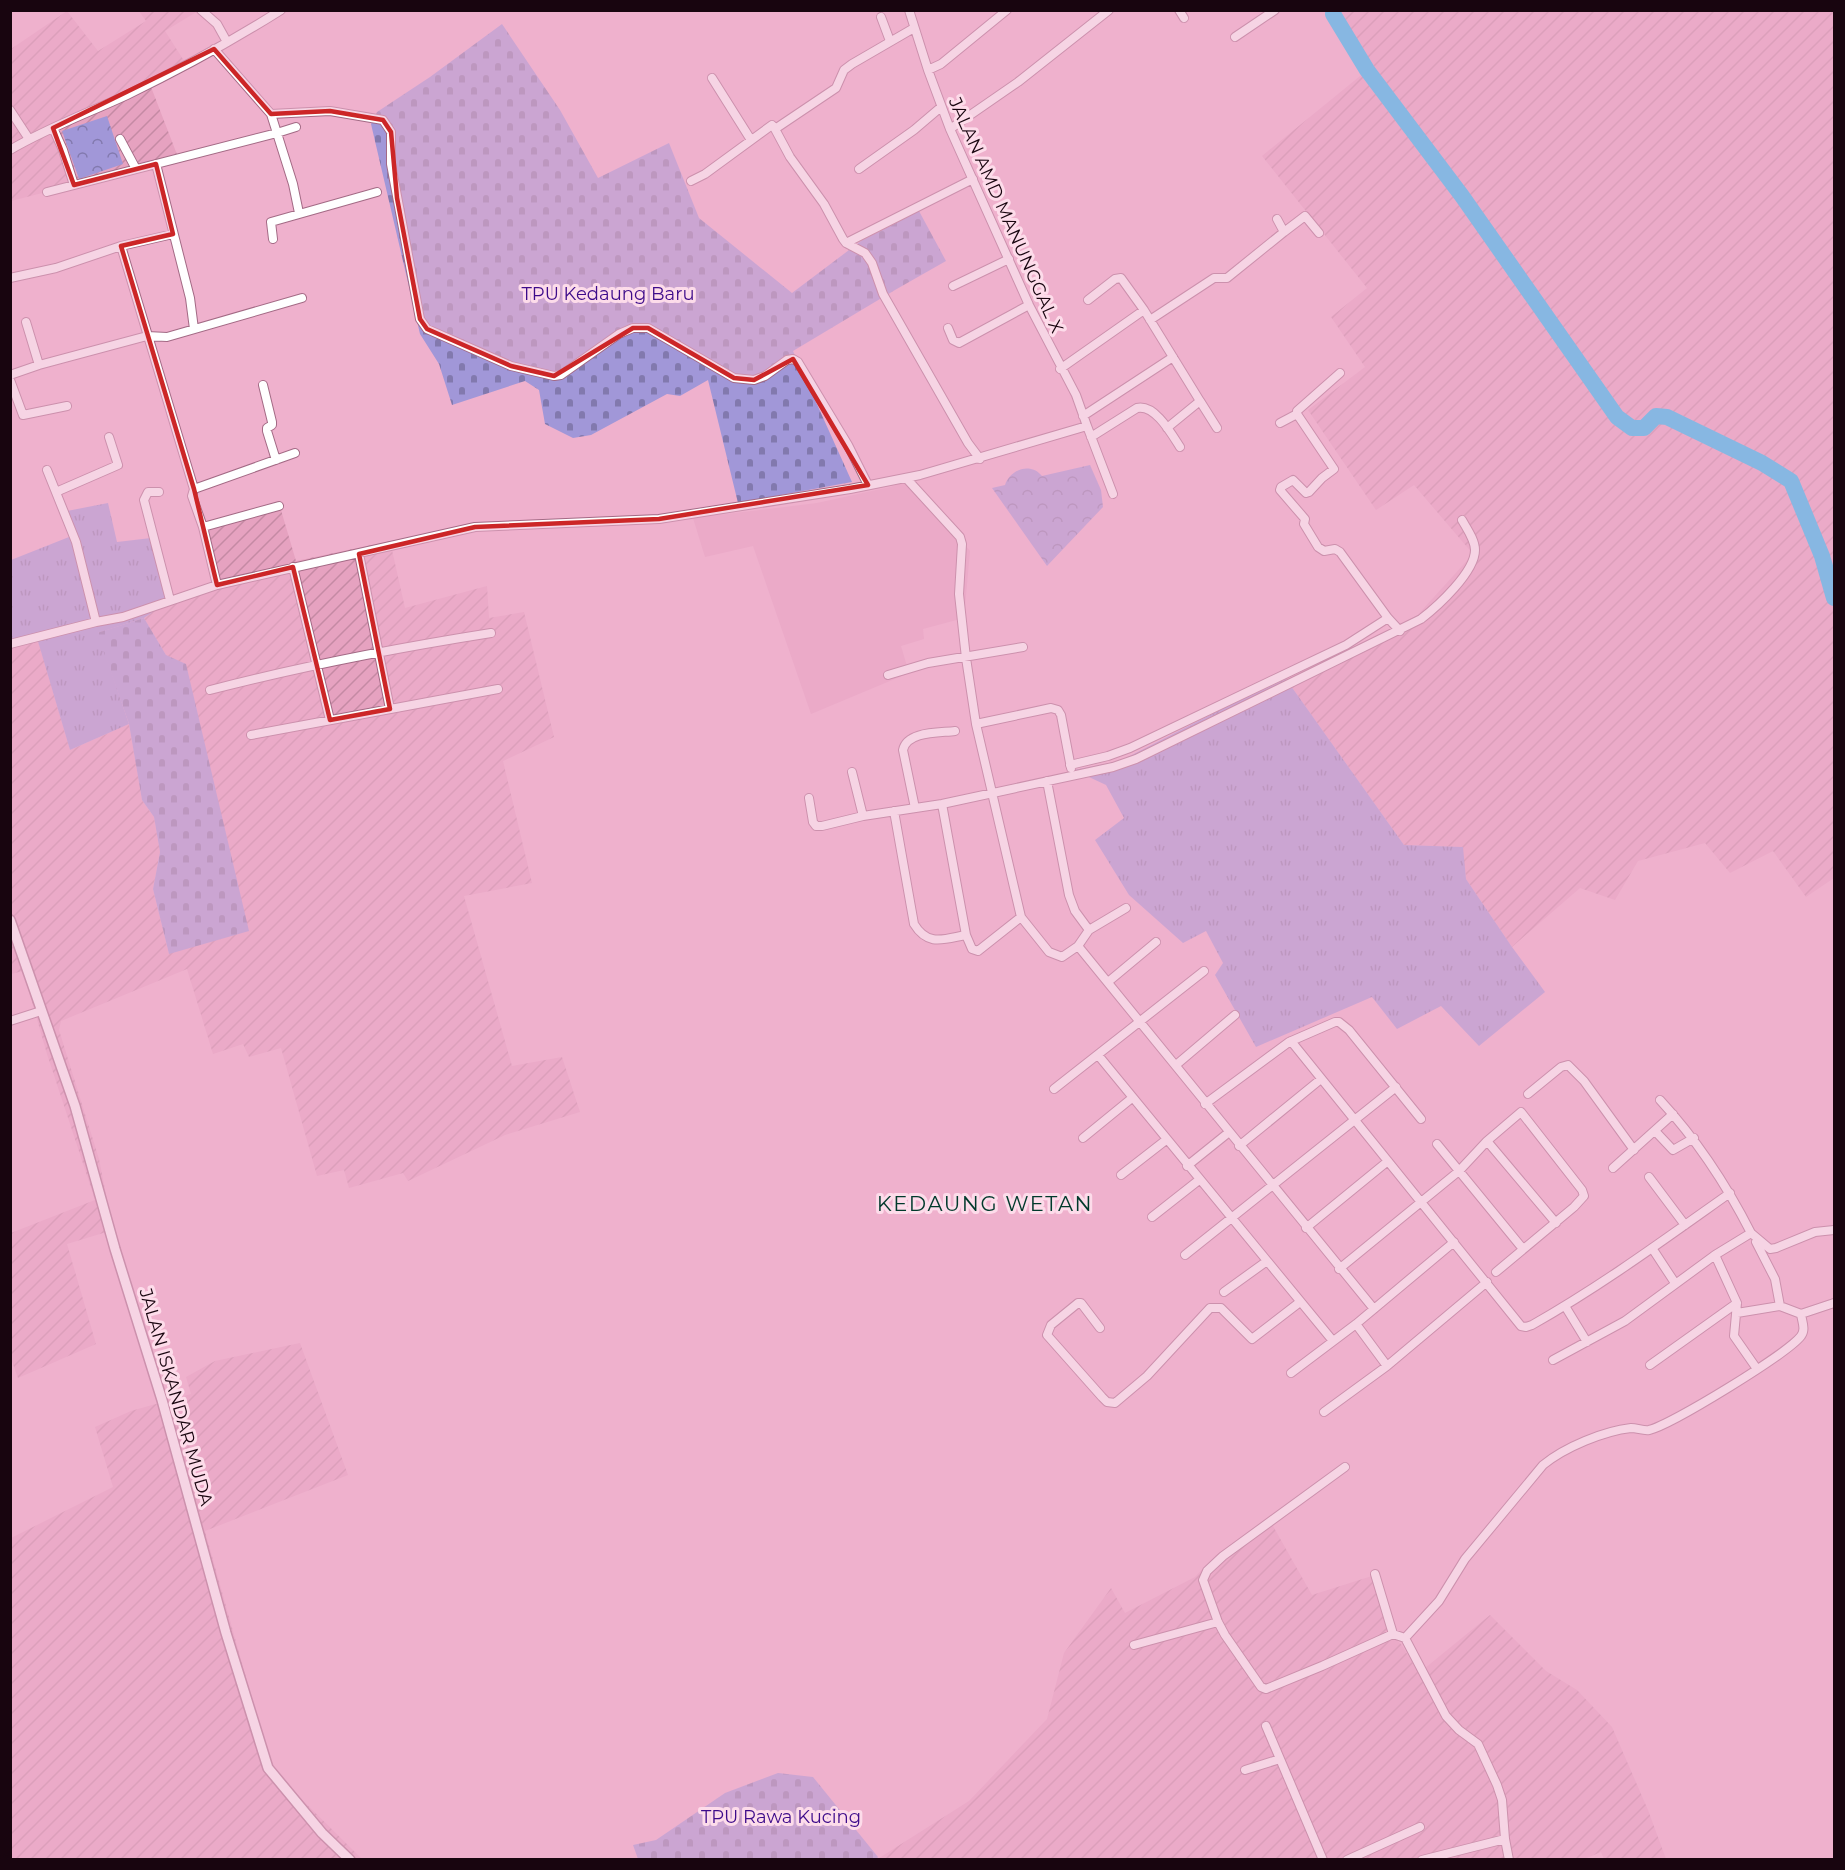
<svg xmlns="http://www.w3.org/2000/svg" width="1845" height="1870" viewBox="0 0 1845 1870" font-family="Montserrat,sans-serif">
	<defs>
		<pattern id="industrial-furrows" width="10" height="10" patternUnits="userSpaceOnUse" patternTransform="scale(1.5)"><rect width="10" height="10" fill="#e6a2c0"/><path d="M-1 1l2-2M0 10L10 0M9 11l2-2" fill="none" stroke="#c58aa4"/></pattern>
		<pattern id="grass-tufts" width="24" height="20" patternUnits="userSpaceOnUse" patternTransform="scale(1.5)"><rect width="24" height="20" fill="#a197d8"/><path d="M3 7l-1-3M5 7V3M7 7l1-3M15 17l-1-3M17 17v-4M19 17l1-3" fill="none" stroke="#8279ae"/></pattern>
		<pattern id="cemetery-stones" width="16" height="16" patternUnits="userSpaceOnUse" patternTransform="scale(1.5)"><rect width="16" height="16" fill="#a197d8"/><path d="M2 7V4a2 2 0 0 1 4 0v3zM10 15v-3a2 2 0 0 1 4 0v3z" fill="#8279ae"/></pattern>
		<pattern id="park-crowns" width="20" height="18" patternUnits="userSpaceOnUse" patternTransform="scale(1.5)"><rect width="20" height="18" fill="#a197d8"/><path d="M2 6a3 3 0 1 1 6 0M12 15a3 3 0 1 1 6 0" fill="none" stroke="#8279ae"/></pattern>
	</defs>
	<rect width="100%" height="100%" fill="#efb1cd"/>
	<path fill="#e6a2c0" d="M911 480 970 551 964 618 923 629 924 639 901 646 909 673 811 714 753 546 705 557 693 518 817 503 890 487Z"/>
	<path fill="url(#industrial-furrows)" d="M67 11 98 51 146 21 139 11H198L165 31 188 67 151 87 178 157 156 164 11 201V49Z
		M1332 11H1834V878L1806 897 1773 851 1730 873 1705 843 1638 861 1615 900 1580 888 1512 947 1466 879 1462 847 1404 845 1286 679 1414 619 1473 554 1414 485 1376 510 1308 410 1365 367 1331 317 1367 288 1262 156 1365 72 1330 16Z
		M281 510 296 561 390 541 405 608 487 586 489 618 524 612 554 737 503 761 532 883 464 896 512 1066 562 1057 580 1112 505 1135 408 1181 403 1173 349 1188 344 1170 317 1176 281 1048 249 1057 243 1044 213 1054 187 969 61 1021 59 1030 99 1159 113 1230 67 1244 96 1344 18 1378 10 1356 11 1233 95 1200 47 1054 23 971 11 974 10 646 37 637 70 750 129 724 142 800 154 817 160 852 153 889 169 954 166 655 144 618 173 597 220 585 207 528Z
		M300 1343 348 1475 205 1531 272 1770 362 1859 11 1860V1538L113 1487 95 1427 131 1411 191 1394 186 1377 215 1361Z
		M1269 1519 1312 1595 1372 1576 1390 1635 1401 1644 1419 1673 1490 1615 1546 1671 1577 1690 1612 1727 1648 1810 1666 1859H1604L1601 1852 1582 1860H876L969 1801 1047 1719 1064 1653 1111 1588 1125 1613 1195 1577 1216 1555Z"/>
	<path fill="url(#grass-tufts)" d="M108 503 117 542 151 538 166 603 144 618 98 633 129 724 70 750 37 638 11 646V560L74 535 67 511Z
		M1286 679 1404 845 1463 847 1466 879 1512 947 1545 992 1479 1046 1441 1006 1397 1029 1372 997 1256 1047 1215 975 1223 963 1206 931 1183 943 1129 895 1095 840 1124 818 1106 785 1074 770 1120 761 1222 709Z"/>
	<path fill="url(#cemetery-stones)" d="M502 24 560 110 598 178 669 143 699 218 792 293 861 241 919 211 946 261 895 290 793 351 852 482 738 503 708 380 680 396 667 394 591 435 573 438 545 424 539 390 525 381 452 405 439 364 420 334 371 124 377 112 430 77Z
		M144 618 166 655 186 664 249 931 169 954 153 889 160 852 154 817 142 800 129 724 97 633Z
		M778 1773 813 1777 878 1857 876 1860 638 1859 633 1845 656 1840 725 1793Z"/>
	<path fill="url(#park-crowns)" d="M107 116 123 164 79 179 62 131Z
		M1090 465 1101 490 1103 507 1047 566 992 488 1005 485C1010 469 1031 462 1042 476Z"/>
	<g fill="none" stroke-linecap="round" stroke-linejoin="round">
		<path stroke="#0bbffb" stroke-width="16" d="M1334 10 1333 14 1367 70 1462 196 1617 417 1632 428H1644L1656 416 1667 417 1762 463 1791 481 1822 556 1834 598"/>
		<g stroke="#a36a85" stroke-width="10">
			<path id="minor" d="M201 10 217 24 227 42
				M909 10 928 70 950 129 1029 305 1076 395 1087 426
				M1179 10 1184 18
				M881 17 890 41
				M1235 37 1275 10
				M214 49 271 114 293 184 299 213
				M928 70 941 64 1007 10
				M712 78 751 140
				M10 110 29 139
				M271 114 330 111 383 120 391 132V164L420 319 427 329 511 366 554 376 561 375 619 334 633 328H648L734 378 754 380 765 376 787 360 793 359 798 362 848 445 868 485
				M53 128 63 150 74 185
				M775 129 790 157 824 204 843 239 846 243 865 253 872 263 883 294 968 443 980 459
				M950 129 1018 82 1109 10
				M120 139 136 169
				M10 150C47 128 88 113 127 95 179 70 232 41 281 10
				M156 164 190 298 194 329
				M859 169 914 130 941 107
				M691 181 705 174 772 125 775 129 836 88 844 70 852 64 914 28
				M47 192 277 133 296 127
				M1284 232 1305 216 1319 233
				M273 239 271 222 377 192
				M846 243 973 179
				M121 246 173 234
				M10 278 56 268 121 246 194 489
				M953 286 1009 259
				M1088 300 1115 279 1121 278 1144 310
				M1150 320 1214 278H1227L1284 232 1277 219
				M26 322 39 365
				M948 328 953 340 959 343 1029 305
				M1060 369 1144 310 1200 401
				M10 375 39 365 147 336 167 337 302 298
				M10 380 23 415 67 406
				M263 385 272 422V425L267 428V431L276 460
				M1297 414 1334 469 1322 478 1309 492 1306 493 1293 480 1281 487 1280 490 1305 519 1304 524 1318 547 1324 551 1335 549 1340 552 1388 618 1400 631
				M1083 416 1173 357
				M1280 423 1297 414V411L1340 373
				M1167 428 1200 401 1217 428
				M1091 437 1137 408C1155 404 1171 433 1180 447
				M47 470 76 542 96 622
				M906 478 960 537 962 544 959 594 966 658 976 724 1021 917 1049 952 1062 957 1078 946 1089 930 1126 908
				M56 492 118 465 109 437
				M159 492H148L144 500 170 600
				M203 527 279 506
				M359 554 390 709
				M293 567 330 720
				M217 585 203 527 192 496 194 489 295 453
				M10 644 96 622 123 617 217 585 475 527 659 519 850 489 920 475 1087 426 1113 494
				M888 675 928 663 1023 647
				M210 690C303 666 396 648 491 633
				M976 724 1051 708 1058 710 1061 715 1071 768
				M251 735 498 689
				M1070 765 1108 756 1130 748 1346 645 1388 618
				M852 772 863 816
				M1047 781 1069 895 1075 911 1089 930
				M809 798 813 822 816 826H822L863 816 942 804 1113 767 1136 759 1421 619C1438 606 1475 572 1475 550 1475 540 1467 529 1462 520
				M942 804 966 935 972 949 978 951 1021 917
				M915 808 903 750C907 731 939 733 955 731
				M894 811 914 924C928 947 944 939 966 935
				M1078 946 1374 1309
				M1108 982 1156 942
				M10 1021 41 1011
				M1291 1041 1521 1326 1526 1327 1532 1325C1601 1286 1665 1239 1730 1193
				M1098 1055 1333 1341
				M1176 1065 1235 1015
				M1054 1089 1204 971
				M1528 1094 1561 1067 1568 1065 1584 1081 1634 1150
				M1205 1104 1289 1042 1335 1022H1339L1349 1030 1421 1119
				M1656 1132 1673 1150 1694 1138
				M1083 1138 1132 1098
				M1487 1141 1556 1223
				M1437 1144 1523 1249
				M1239 1146 1321 1079
				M1187 1166 1228 1133
				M1613 1168 1673 1114
				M1121 1175 1166 1140
				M1649 1177 1685 1225
				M1152 1217 1199 1180
				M1306 1228 1388 1161
				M1751 1233 1770 1249 1776 1248 1815 1232 1834 1230
				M1756 1242 1775 1279 1780 1306
				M1652 1248 1675 1283
				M1185 1255 1396 1087
				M1715 1255 1737 1303 1734 1336 1757 1369
				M1339 1269 1459 1171 1487 1141 1521 1112 1582 1190 1584 1196 1574 1207 1496 1272
				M1224 1292 1267 1261
				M1565 1306 1587 1342
				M1737 1313 1780 1306 1801 1314
				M1801 1314 1834 1303
				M1356 1324 1387 1366
				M1100 1328 1081 1303H1078L1051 1325 1047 1335 1102 1397 1107 1402 1115 1403 1147 1376 1210 1308H1221L1252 1339 1300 1302
				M1553 1360 1625 1321 1715 1255 1751 1233C1726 1184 1697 1140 1660 1100
				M1650 1365 1737 1303
				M1291 1373 1356 1324 1454 1242
				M1324 1412 1387 1366 1487 1282
				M1345 1467 1223 1556 1207 1571 1203 1580 1218 1622 1225 1635 1261 1687 1266 1689 1322 1666 1393 1634 1405 1638 1446 1716 1459 1730 1478 1744 1497 1785 1502 1800 1505 1839 1509 1860
				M1375 1574 1393 1634
				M1405 1638 1439 1601 1465 1559 1543 1465C1565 1447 1604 1431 1631 1428 1637 1428 1644 1431 1649 1430 1671 1425 1787 1354 1801 1336 1806 1329 1802 1322 1801 1314
				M1134 1645 1218 1622
				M1266 1726 1323 1860
				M1245 1770 1280 1759
				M1347 1860 1420 1827
				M1422 1860 1505 1839"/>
		</g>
		<g stroke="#a36a85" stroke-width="12">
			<path id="tertiary" d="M10 920 75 1106 115 1249 162 1400 226 1633 268 1768 322 1833 350 1860"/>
		</g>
		<use href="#minor" stroke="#fff" stroke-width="8"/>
		<use href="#tertiary" stroke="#fff" stroke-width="9"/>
	</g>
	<path d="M0 0H1845V1870H0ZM214 49 271 114 330 111 383 120 391 132 397 198 420 319 427 329 511 366 554 376 633 328H648L734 378 754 380 793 359 868 485 659 519 475 527 359 554 390 709 330 720 293 567 217 585 194 489 121 246 173 234 156 164 74 185 53 128Z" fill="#efb1cd" fill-opacity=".55" fill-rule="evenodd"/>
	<path fill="none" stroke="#cc2627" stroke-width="4.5" stroke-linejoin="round" d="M214 49 271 114 330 111 383 120 391 132 397 198 420 319 427 329 511 366 554 376 633 328H648L734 378 754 380 793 359 868 485 659 519 475 527 359 554 390 709 330 720 293 567 217 585 194 489 121 246 173 234 156 164 74 185 53 128Z"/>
	<g text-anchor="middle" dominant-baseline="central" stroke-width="6" stroke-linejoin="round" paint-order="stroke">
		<g font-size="18" fill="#18050f" stroke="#fddcea">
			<text transform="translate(1006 215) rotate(66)">JALAN AMD MANUNGGAL X</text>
			<text transform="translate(176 1397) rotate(74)">JALAN ISKANDAR MUDA</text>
		</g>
		<g font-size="18" fill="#3d0b8a" stroke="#fddcea">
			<text x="608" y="294">TPU Kedaung Baru</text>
			<text x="781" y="1817">TPU Rawa Kucing</text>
		</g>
		<g font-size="21" letter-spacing="1.5" fill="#00392b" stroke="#fddcea">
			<text x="985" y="1203">KEDAUNG WETAN</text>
		</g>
	</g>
	<rect width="1845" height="1870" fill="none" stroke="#18050f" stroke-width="24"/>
</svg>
